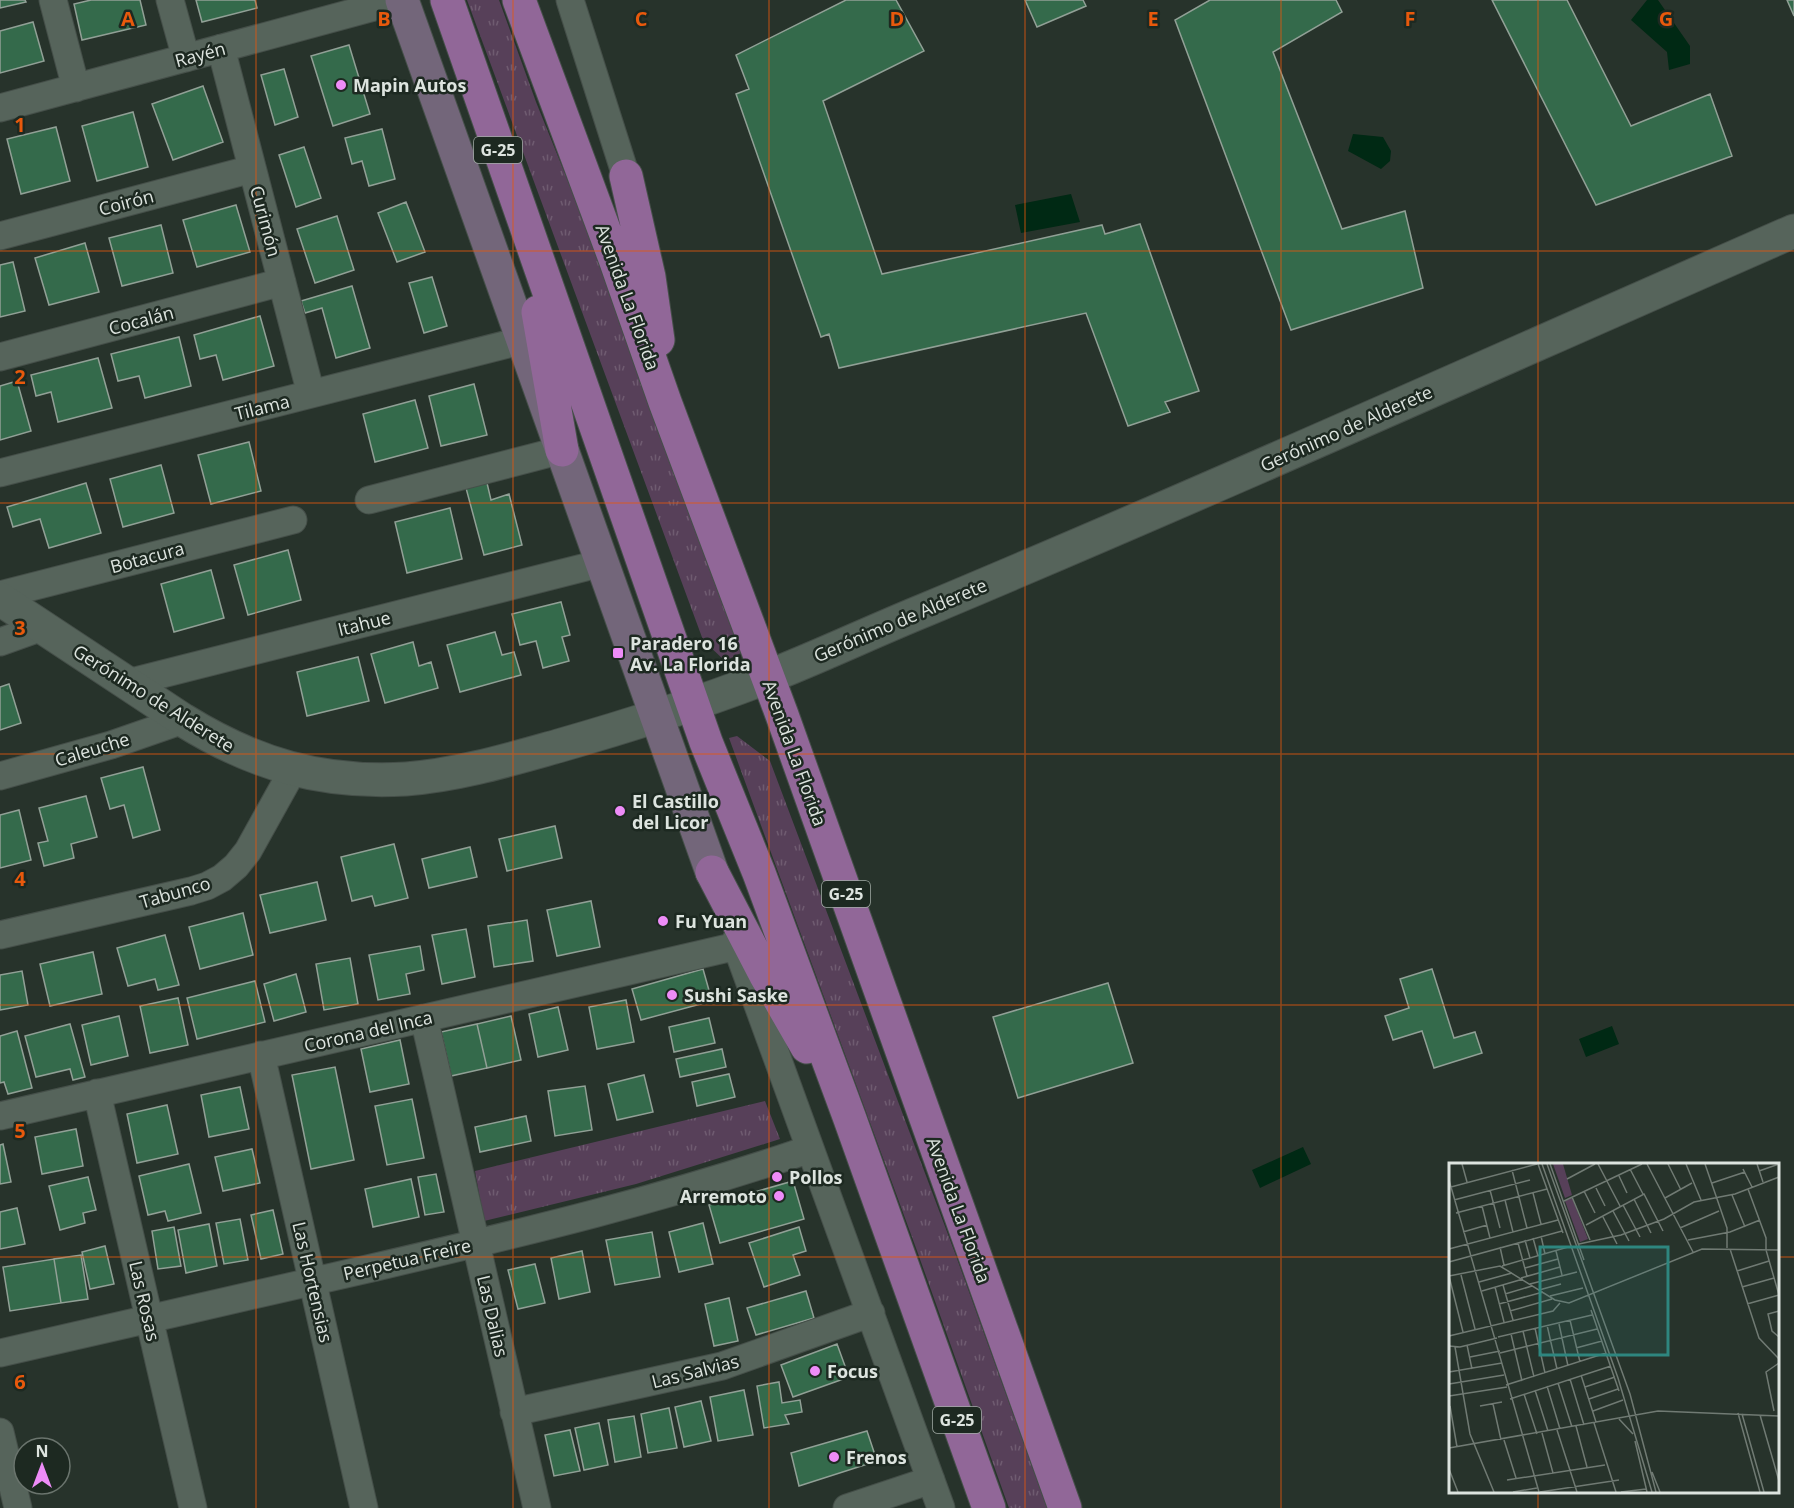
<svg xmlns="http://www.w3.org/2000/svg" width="1794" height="1508" viewBox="0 0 1794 1508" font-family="'Open Sans',sans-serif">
	<defs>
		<pattern id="grass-tufts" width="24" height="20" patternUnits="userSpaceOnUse" patternTransform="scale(1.5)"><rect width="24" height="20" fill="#574059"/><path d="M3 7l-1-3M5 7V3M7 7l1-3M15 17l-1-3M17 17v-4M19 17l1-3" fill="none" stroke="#6f5b70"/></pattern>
	</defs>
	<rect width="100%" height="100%" fill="#27332b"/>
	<path fill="url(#grass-tufts)" d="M467 0H499L536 102 639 357 741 653 725 661 703 640Z
		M737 736 770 761 955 1253 1047 1508H1009L916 1248 729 738Z
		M765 1101 780 1139 636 1184 484 1221 475 1171Z"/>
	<path fill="#002914" d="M1647 0H1658L1690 46V64L1669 70 1667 52 1631 20Z
		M1353 134 1383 137 1391 151 1390 161 1381 169 1348 151Z
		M1071 194 1080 222 1021 233 1015 205Z
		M1612 1026 1619 1044 1586 1057 1579 1039Z
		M1303 1147 1311 1164 1260 1188 1252 1170Z"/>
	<path fill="#346a4b" stroke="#91a096" stroke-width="1.5" d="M0 0H25L26 2 0 8Z
		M91 0H140L146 25 82 40 74 4Z
		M196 0H255L257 8 202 22Z
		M846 0H896L924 51 823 101 882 274 1102 225 1105 234 1140 224 1199 391 1165 402 1170 412 1128 426 1086 313 839 368 829 334 821 337 736 94 749 89 736 55Z
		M1025 0H1083L1086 6 1037 27Z
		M1210 0H1336L1342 12 1273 52 1342 229 1405 211 1423 288 1291 330 1175 20Z
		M1492 0H1567L1631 126 1710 94 1732 156 1596 205Z
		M1787 0H1794V16Z
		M33 22 44 61 0 73V31Z
		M349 45 370 114 333 126 311 56Z
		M284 69 298 117 275 125 261 75Z
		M203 86 223 142 173 160 152 104Z
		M133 112 148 167 97 181 82 126Z
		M56 127 70 181 21 194 7 139Z
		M382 129 395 179 369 186 362 161 352 164 345 138Z
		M304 147 321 198 296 207 279 155Z
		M406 202 425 252 397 262 378 213Z
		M236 205 250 252 197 267 183 220Z
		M337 216 354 270 315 283 297 229Z
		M161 225 173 273 122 286 109 238Z
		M85 243 99 292 49 305 35 258Z
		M13 262 25 311 0 317V265Z
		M432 277 447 326 424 333 409 283Z
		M352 286 370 348 336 358 322 308 305 313 301 301Z
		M260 316 274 366 223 380 216 355 200 359 194 335Z
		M179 337 191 386 145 398 139 376 118 381 111 354Z
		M98 358 112 408 58 422 51 392 36 396 31 375Z
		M17 381 31 431 0 440V386Z
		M474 384 487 435 441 446 429 396Z
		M415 400 428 448 375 462 363 414Z
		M249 442 261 491 211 504 198 455Z
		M161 465 174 513 123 527 110 479Z
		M86 483 101 533 49 548 40 519 13 527 7 507Z
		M487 483 491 500 509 494 522 545 484 555 466 488Z
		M450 508 462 559 407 573 395 522Z
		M288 550 301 600 248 615 234 565Z
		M211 570 224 618 174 632 161 584Z
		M561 602 570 635 562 637 569 661 543 668 536 641 520 645 512 614Z
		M495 632 502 655 514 652 521 675 460 692 447 645Z
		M413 642 419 666 431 662 438 688 385 703 371 654Z
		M358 657 369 701 307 716 297 672Z
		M9 684 21 723 0 730V687Z
		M143 767 160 830 133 838 124 805 110 809 101 778Z
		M86 796 97 837 71 844 74 858 44 866 38 843 48 841 39 808Z
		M19 810 31 860 0 868V815Z
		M555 826 562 858 507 871 499 839Z
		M394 844 408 898 375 906 372 896 352 901 341 857Z
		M470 847 477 877 429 888 422 859Z
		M317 882 326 920 270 933 260 895Z
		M591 901 600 947 557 956 547 910Z
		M243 913 253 955 200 969 189 927Z
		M527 920 533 961 494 967 488 926Z
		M466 929 475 977 442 984 432 935Z
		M165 935 179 985 158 990 155 979 128 986 117 948Z
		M420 946 424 970 406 974 410 994 378 1000 369 955Z
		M93 952 102 994 50 1006 40 964Z
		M350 958 358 1004 324 1010 316 964Z
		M703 969 712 1001 641 1020 632 989Z
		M1432 969 1454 1038 1475 1032 1482 1053 1434 1068 1422 1031 1393 1040 1385 1016 1409 1008 1400 979Z
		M22 971 28 1005 0 1010V975Z
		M296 974 306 1012 274 1021 264 984Z
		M255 981 265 1022 197 1039 187 998Z
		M1108 983 1133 1063 1018 1098 993 1017Z
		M178 998 188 1045 150 1053 140 1006Z
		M626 1000 634 1042 597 1049 589 1007Z
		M558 1007 568 1050 538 1057 529 1014Z
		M119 1016 128 1056 91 1065 82 1025Z
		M511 1016 521 1060 487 1068 477 1024Z
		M709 1018 715 1043 674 1052 669 1027Z
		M70 1024 85 1077 73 1080 70 1069 36 1077 25 1036Z
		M477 1024 487 1068 451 1076 441 1032Z
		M17 1031 32 1088 8 1094 4 1082 0 1083V1036Z
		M400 1040 409 1084 370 1092 361 1049Z
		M722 1049 726 1067 680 1077 676 1059Z
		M335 1067 354 1160 311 1169 292 1075Z
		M729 1074 735 1097 697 1106 692 1082Z
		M644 1075 653 1112 617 1120 608 1084Z
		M585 1086 592 1130 555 1136 548 1091Z
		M240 1087 249 1129 209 1137 201 1095Z
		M412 1099 424 1158 387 1165 375 1106Z
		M167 1105 178 1154 137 1163 127 1114Z
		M526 1116 531 1141 480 1152 475 1127Z
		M76 1129 83 1166 42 1174 35 1137Z
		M3 1144 11 1182 0 1184V1145Z
		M252 1149 260 1183 223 1191 215 1157Z
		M189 1164 201 1213 168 1221 165 1211 148 1215 139 1176Z
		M436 1174 444 1212 425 1215 418 1177Z
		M88 1177 96 1210 83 1213 85 1223 60 1230 49 1186Z
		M411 1179 419 1217 373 1227 365 1189Z
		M793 1181 804 1219 720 1243 709 1205Z
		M17 1208 25 1244 0 1249V1212Z
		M273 1210 283 1254 261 1259 251 1215Z
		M240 1219 248 1260 224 1264 216 1223Z
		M703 1223 713 1264 679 1272 669 1232Z
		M209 1224 217 1266 186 1273 178 1230Z
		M174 1227 181 1266 158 1269 152 1231Z
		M799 1227 806 1251 793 1255 800 1275 764 1287 749 1243Z
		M652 1232 660 1277 615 1285 606 1240Z
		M105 1246 114 1284 90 1289 82 1252Z
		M582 1251 590 1292 559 1299 551 1258Z
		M81 1255 88 1299 61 1303 54 1259Z
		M54 1259 61 1303 10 1311 3 1267Z
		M535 1264 545 1303 518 1309 508 1270Z
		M806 1291 814 1318 756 1335 747 1308Z
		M729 1298 738 1341 714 1346 705 1304Z
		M837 1344 849 1377 793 1397 781 1365Z
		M779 1382 782 1403 800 1400 802 1412 785 1415 789 1424 764 1428 757 1386Z
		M744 1390 753 1435 718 1441 710 1397Z
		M701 1401 711 1441 684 1447 675 1407Z
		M669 1408 677 1448 648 1453 641 1414Z
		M634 1416 641 1457 615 1462 608 1420Z
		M599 1423 608 1465 584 1470 575 1428Z
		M570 1430 580 1471 554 1476 545 1435Z
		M867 1431 877 1461 799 1486 791 1453Z"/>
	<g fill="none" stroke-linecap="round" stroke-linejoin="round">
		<g stroke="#454f49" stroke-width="29">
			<path id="minor" d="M53 0 76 88
				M170 0 186 58
				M570 0 626 176
				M221 48 311 394
				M0 108 400 0
				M0 236 252 169
				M0 357 282 282
				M0 473 524 340
				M369 500 562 450
				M0 595 293 520
				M0 642 42 627
				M127 683 602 563
				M0 776 111 745 183 720
				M0 935 191 891 207 886 222 878 236 866 248 851 293 770
				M735 942 941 1508
				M424 1018 537 1508
				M261 1055 364 1508
				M97 1093 193 1508
				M0 1116 737 946
				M0 1353C125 1324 251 1296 376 1267 522 1233 668 1198 810 1149
				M514 1412 722 1366 871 1313
				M0 1432 18 1508
				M847 1508 931 1480"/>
		</g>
		<g stroke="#454f49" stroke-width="35">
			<path id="tertiary" d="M0 599 183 720C254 764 321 784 406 779 458 775 508 760 558 746 628 726 697 704 765 678 819 657 871 632 925 610 1216 488 1504 358 1794 231"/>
		</g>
		<g stroke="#454f49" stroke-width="35">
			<path id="secondary" d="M402 0 712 872"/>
		</g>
		<g stroke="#454f49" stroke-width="35">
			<path id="primary" d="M447 0 706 742 759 873 850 1119 989 1508
				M519 0 615 259 665 402 782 715 1065 1508
				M626 176 649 277 658 340
				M538 312 562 450
				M712 872 765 974 807 1047"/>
		</g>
		<use href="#minor" stroke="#56645b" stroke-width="27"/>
		<use href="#tertiary" stroke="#56645b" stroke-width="33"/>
		<use href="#secondary" stroke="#73667a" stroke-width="33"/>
		<use href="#primary" stroke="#916798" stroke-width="33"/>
	</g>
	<path fill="none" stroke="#e8590c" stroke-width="1.5" stroke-opacity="0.55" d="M256 0V1508M513 0V1508M769 0V1508M1025 0V1508M1281 0V1508M1538 0V1164M0 251H1794M0 503H1794M0 754H1794M0 1005H1794M0 1257H1450M1778 1257H1794M1538 1492V1508"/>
	<g fill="#ee8cf8" stroke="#1d2921" stroke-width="2">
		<circle cx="341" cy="85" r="6"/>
		<rect x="612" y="647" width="12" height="12" rx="3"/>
		<circle cx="620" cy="811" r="6"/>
		<circle cx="663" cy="921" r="6"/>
		<circle cx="672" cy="995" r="6"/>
		<circle cx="777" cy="1177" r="6"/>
		<circle cx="779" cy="1196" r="6"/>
		<circle cx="815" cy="1371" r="6"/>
		<circle cx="834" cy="1457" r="6"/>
	</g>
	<g text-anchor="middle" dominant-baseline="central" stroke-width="5" stroke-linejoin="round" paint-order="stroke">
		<g fill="#1d2921" stroke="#a3aca6" stroke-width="1.5">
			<rect x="474" y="137" width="48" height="26" rx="4.5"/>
			<rect x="822" y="881" width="48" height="26" rx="4.5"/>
			<rect x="933" y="1407" width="48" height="26" rx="4.5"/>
		</g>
		<g font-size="16" font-weight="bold" fill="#dde4df">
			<text x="498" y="150">G-25</text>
			<text x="846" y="894">G-25</text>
			<text x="957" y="1420">G-25</text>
		</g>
		<g font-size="18" fill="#dde4df" stroke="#1d2921">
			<text transform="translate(200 54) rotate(-15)">Rayén</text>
			<text transform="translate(126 202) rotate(-15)">Coirón</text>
			<text transform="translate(266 221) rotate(75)">Curimón</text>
			<text transform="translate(628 297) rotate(70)">Avenida La Florida</text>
			<text transform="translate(141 320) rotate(-15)">Cocalán</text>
			<text transform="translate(262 407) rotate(-14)">Tilama</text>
			<text transform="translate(1346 428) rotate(-24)">Gerónimo de Alderete</text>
			<text transform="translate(147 557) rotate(-15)">Botacura</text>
			<text transform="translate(900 620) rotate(-23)">Gerónimo de Alderete</text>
			<text transform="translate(364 623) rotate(-14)">Itahue</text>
			<text transform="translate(154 698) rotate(32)">Gerónimo de Alderete</text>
			<text transform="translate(92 749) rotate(-17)">Caleuche</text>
			<text transform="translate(795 753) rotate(70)">Avenida La Florida</text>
			<text transform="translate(175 892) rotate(-16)">Tabunco</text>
			<text transform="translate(368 1031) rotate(-13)">Corona del Inca</text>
			<text transform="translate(959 1210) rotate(70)">Avenida La Florida</text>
			<text transform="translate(407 1259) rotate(-13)">Perpetua Freire</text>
			<text transform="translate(313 1282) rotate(77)">Las Hortensias</text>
			<text transform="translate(145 1301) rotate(77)">Las Rosas</text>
			<text transform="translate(493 1316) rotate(77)">Las Dalias</text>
			<text transform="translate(695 1371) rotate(-14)">Las Salvias</text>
		</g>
		<g font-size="18" font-weight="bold" fill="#dde4df" stroke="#1d2921" text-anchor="start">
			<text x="353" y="85">Mapin Autos</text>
			<text x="630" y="643">Paradero 16<tspan x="630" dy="21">Av. La Florida</tspan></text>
			<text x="632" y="801">El Castillo<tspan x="632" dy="21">del Licor</tspan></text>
			<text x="675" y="921">Fu Yuan</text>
			<text x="684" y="995">Sushi Saske</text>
			<text x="789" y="1177">Pollos</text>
			<text x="767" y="1196" text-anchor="end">Arremoto</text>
			<text x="827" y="1371">Focus</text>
			<text x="846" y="1457">Frenos</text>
		</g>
	</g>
	<g transform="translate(1449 1163)">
		<rect width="330" height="330" fill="#27332b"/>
		<path d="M104 1H114L123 32 116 35ZM123 35 139 76 131 79 116 38Z" fill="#574059"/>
		<path fill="none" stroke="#707a73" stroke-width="1.5" d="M13 1 18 19M89 1 114 70M93 1 169 215 203 329M98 1 181 231 207 329M101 1 135 97M149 1 171 43M198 1 244 89M219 1 232 27M237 1 252 37M256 1 278 65V85M308 1 314 19M181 6 194 31M294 6 303 24M63 7 78 65M310 8 330 1M170 13 178 30M118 16 146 1M0 17 90 329M263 20 296 9M2 24 88 1M147 25 156 43M299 26 317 75V87L330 132M41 27 51 65M135 28 146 50M84 30 92 61M283 32 296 64M123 34 141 77M216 35 243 20M185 36 202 70M5 37 81 17M56 37 64 69M115 38 193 1M174 42 191 74M33 43 41 75M164 48 180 78M7 50 98 26M154 54 168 81M137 62 195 31 214 68M231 65 270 48M14 69 38 62M92 73 96 91M84 75 89 93M76 77 81 95M239 77 281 69 311 57M69 80 78 113M130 81 172 72 215 56 245 39 286 31 330 14M51 84 55 102M0 86 109 57M281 86 310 175 330 196M107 88 113 112M0 99 113 68M53 103 119 84M76 105 109 96M288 108 320 98M12 112 26 166M0 113 51 103 106 137 120 140 253 86 330 87M0 113 14 169M72 115 111 104M30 119 63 110M81 121 128 109M54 122 64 157M46 124 55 159M293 124 325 115M90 127 112 121M33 128 74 116M56 131 83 123M101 133 134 125M50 141 94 129M298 141 330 132M142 147 170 228M61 148 103 136M330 148 319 151 323 168 330 174M121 157 131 199M110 161 119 203M98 162 108 206M86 165 96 210M74 168 85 214M62 171 73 218M0 173 104 148 111 140M49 174 143 152M18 182 23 206M0 183 11 184 48 175M6 184 21 271 45 329M127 185 153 178M51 190 148 166M21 194 51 188M0 209 53 200M132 212 147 259M121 216 135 262M109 220 123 264M0 221 55 212M57 222 157 190M98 223 111 266M136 224 166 214M86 227 99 268M75 231 88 271M0 233 58 224M61 236 162 203M140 236 169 226M44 241 52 277M1 243 8 284M31 243 53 239M144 248 174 237M325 248 317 209 330 200M289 250 311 329M293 251 315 329M311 252 330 318M170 256 184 271M145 260 167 329M127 263 138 304M108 267 128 329M93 270 104 310M55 277 67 315M186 278 198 329M0 285 209 248 330 253M0 306 9 329M203 309 211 329M58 317 156 302M64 329 88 325M91 329 170 317M172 329 197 326"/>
		<path fill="#2e867f" fill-opacity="0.15" stroke="#2e867f" stroke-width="3" d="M91 84H219V192H91Z"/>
		<rect width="330" height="330" fill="none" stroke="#dde4df" stroke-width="3"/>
	</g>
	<g font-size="20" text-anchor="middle" font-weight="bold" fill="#e8590c" stroke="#1d2921" stroke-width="5" stroke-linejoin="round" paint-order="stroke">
		<text x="128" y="26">A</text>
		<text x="384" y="26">B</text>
		<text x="641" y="26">C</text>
		<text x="897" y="26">D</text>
		<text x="1153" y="26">E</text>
		<text x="1410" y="26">F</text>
		<text x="1666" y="26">G</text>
		<text x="20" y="132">1</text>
		<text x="20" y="384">2</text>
		<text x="20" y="635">3</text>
		<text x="20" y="886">4</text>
		<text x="20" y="1138">5</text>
		<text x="20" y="1389">6</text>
	</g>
	<g transform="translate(42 1466)"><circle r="28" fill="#1d2921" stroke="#6a746d" stroke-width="1.5"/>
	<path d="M0-4.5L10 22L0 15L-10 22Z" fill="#ee8cf8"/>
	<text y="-9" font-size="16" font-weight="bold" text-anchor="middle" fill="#dde4df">N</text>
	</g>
</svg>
